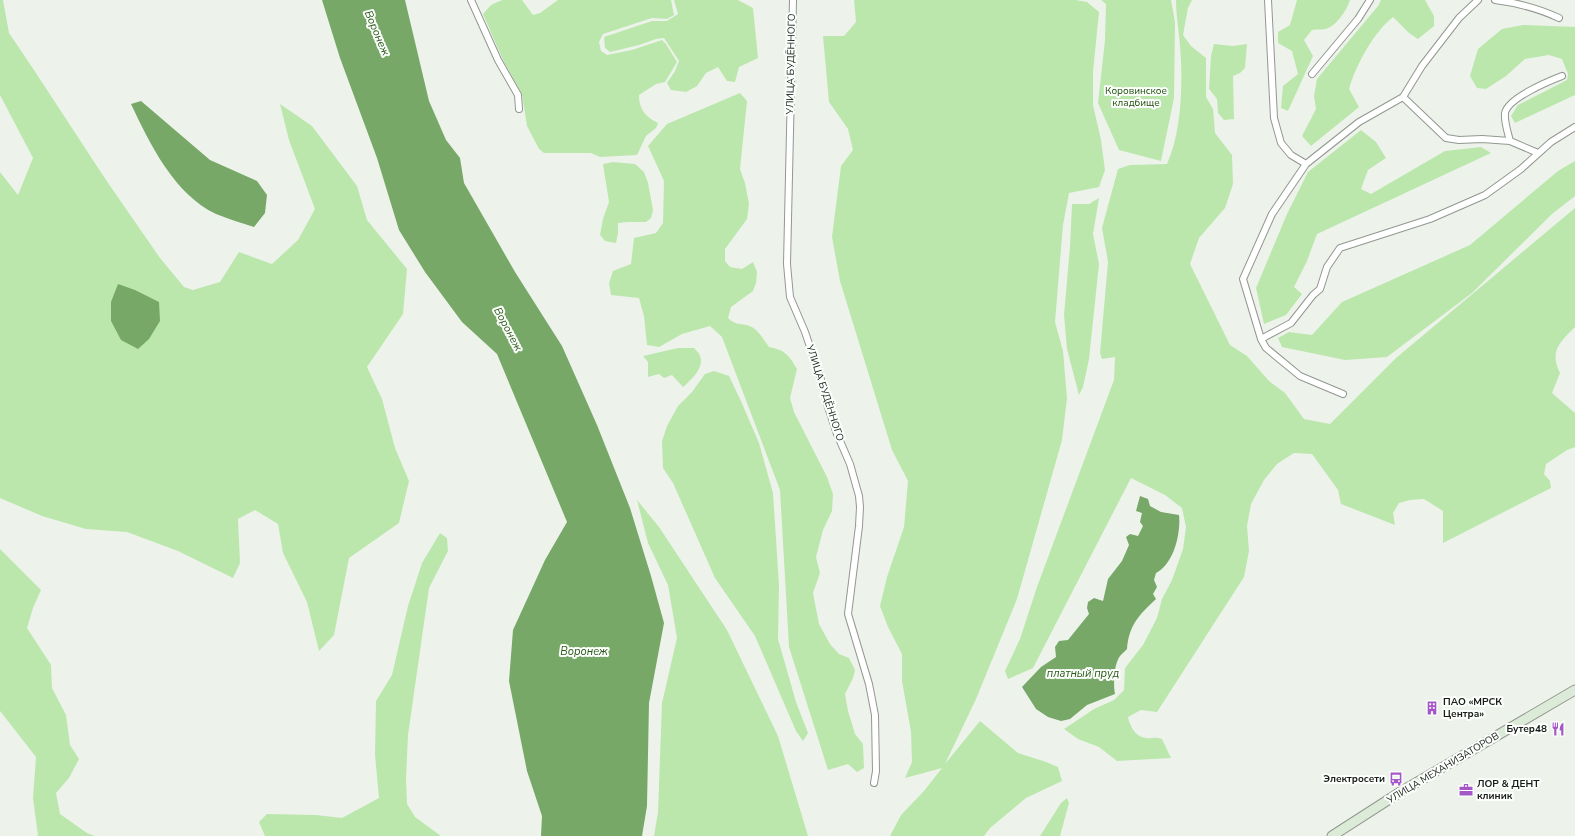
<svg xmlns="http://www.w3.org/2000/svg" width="1575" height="836" viewBox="0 0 1575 836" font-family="'Nunito Sans',sans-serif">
	<rect width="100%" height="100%" fill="#edf3eb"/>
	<path fill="#bbe7ad" d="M0 0H3L9 33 32 67 106 180 160 258 184 287 193 290 220 282 239 252 272 264 298 240 315 209 289 140 280 104 312 126 357 186 367 220 407 269 403 314 367 367 382 399 395 448 409 481 399 523 349 558 334 635 319 651 307 602 283 553 278 524 255 510 238 519 240 563 233 578 178 551 127 532 86 529 42 516 0 498V172L18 195 33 158 0 95Z
		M502 0H522L533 15 540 13 558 0H671L674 15 667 19 652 18 603 34 599 42 601 51 607 55 632 50 662 40 666 44 677 62 665 82 656 84 639 95C639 110 646 117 658 123L656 128 646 136 637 155 600 157 591 153H544L539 149 527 126 522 94 503 60 483 14 491 5Z
		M674 0H738L753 8 758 58 739 67 735 82 727 81 718 67 706 73 697 86 686 92 671 90 667 83 675 71 679 61 664 38 656 39 639 45 610 52 605 48 604 37 652 21H667L678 14Z
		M854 0H1076L1087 2 1099 12 1093 72V105L1101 140 1105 170 1099 187 1069 193 1063 225 1055 322 1063 351 1067 398 1062 440 1017 599 976 699 945 764 980 721 1018 753 1046 762 1058 767 1062 781 1026 798 990 828 984 836H890L901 815 924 791 942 768 905 778 912 762 911 732 902 681V654L888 627 880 606 887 577 904 527 908 481 892 450 840 281 832 237 841 166 853 150 848 129 829 102 823 36H844L856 22Z
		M1101 0H1171L1175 22 1174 98 1161 161 1119 150 1098 103 1105 40 1106 4Z
		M1176 0H1192L1188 8 1183 35 1191 46 1206 58V97L1213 109 1215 133 1232 155 1233 184 1225 208 1199 238 1190 264 1230 345 1247 356 1269 381 1285 393 1304 419 1330 424 1396 358 1575 208V327C1560 342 1549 351 1560 373L1552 393 1575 413V447L1567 450 1546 464 1544 474 1550 481 1551 488 1443 543V511L1424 499 1410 500 1399 503 1393 513 1395 525 1341 504 1338 490 1312 454 1294 453 1277 464 1264 480 1251 504 1247 526 1249 551 1244 577 1157 712 1141 710 1128 717C1130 726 1135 737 1146 738 1152 739 1154 736 1162 739L1171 758 1117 761 1099 747 1078 739 1064 729 1094 709 1114 700 1124 690 1125 668 1143 645 1157 618 1162 599 1172 580 1183 549 1186 527 1182 508 1165 495 1131 478 1033 668 1008 679 1005 671 1020 639 1037 587 1114 380 1115 357 1102 359 1100 353 1108 262 1102 228 1118 169 1130 165 1167 164C1182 131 1183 81 1180 46 1179 31 1176 15 1176 0Z
		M1297 0H1350C1347 10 1336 27 1325 29 1322 30 1316 29 1312 30L1304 40 1313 56 1288 111 1281 108 1283 86 1298 74 1292 51 1278 43V32L1290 25Z
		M1381 0H1425L1434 16V26L1418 39 1409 33 1393 17C1373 33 1356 65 1349 89L1359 107 1311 146 1302 136 1316 109 1314 96 1317 79 1378 6Z
		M1523 25 1575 27V95L1515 123 1511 116 1518 105 1567 80 1568 74 1562 59 1549 55 1525 59 1506 76 1486 89 1477 88 1470 76 1478 49 1502 29Z
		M1214 44 1233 46 1247 44 1245 68 1240 73 1233 76 1234 119 1224 120 1218 113 1217 99 1209 89 1211 56Z
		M740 93 747 101 740 169 745 183 749 204 747 219 725 249V261L730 267 742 269 753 262 757 272 756 283 753 291 731 307 728 318C737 327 742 322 752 327 759 331 764 340 769 347 785 350 789 355 797 369L790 398 794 412 827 477 833 494 832 511 823 530 816 557 820 573 813 593 819 624 830 644 839 654 849 658 855 670 853 678 845 694 848 711 855 734 863 744 864 768 857 772 848 764 828 770 789 647 780 490 722 337 710 326 682 334 659 347 647 345 644 316 639 298 611 295 609 283 613 271 631 264 634 238 656 233 663 223 664 181 648 146 667 124Z
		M1361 130 1376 142 1386 158 1368 170 1361 189 1371 194 1445 151 1481 147 1491 153 1317 234 1307 261 1294 287 1302 294 1286 315 1264 324 1256 288 1287 214 1308 172Z
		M1575 161V196L1552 214 1472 293 1387 357 1345 360 1282 347 1278 338 1289 332 1312 335 1342 302 1470 245 1558 171Z
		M613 162 635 164 644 172 648 183 653 210 651 218 646 222H628L618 223V233L616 243 605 241 600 235 603 219 609 202 603 164Z
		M1099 198 1093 234 1099 264 1089 359 1083 387 1079 395 1067 349 1064 315 1070 247 1072 204H1089Z
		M678 348H694C696 350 699 353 700 356 705 367 691 380 683 387L672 375 664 378 659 374 648 377V362L643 356Z
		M714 371 729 376 741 401 759 443 773 493 779 585 778 639 796 702 808 733 803 741 796 731 755 636 715 578 673 483 663 468 662 441 667 426 678 406 692 392 705 374Z
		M637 500 659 527 727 630 778 736 808 836H654L658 812 662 703 677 638 668 585 648 543Z
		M440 533 447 538 448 551 429 588 408 735 406 778 407 804 415 817 441 836H265L259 822 267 814 316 815 342 818 379 798 375 755 376 701 392 675 408 606 422 563Z
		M0 549 41 590 33 608 27 628 51 665 52 688 66 715 70 745 79 759 69 778 56 793 60 814 87 833 95 836H38L33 798 36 757 0 711Z
		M1067 798 1069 803 1060 836H1040L1061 803Z"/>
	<path fill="#77a867" d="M322 0H405L429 101 446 140 460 158 464 183 515 272 562 346 597 425 630 508 651 576 664 623 649 703 647 806 642 836H541L542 816 527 771 509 681 513 630 545 560 567 522 497 354 462 322 425 272 399 230 377 158 340 58Z
		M141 101 210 160 257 181 267 195 265 213 254 227C242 223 228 219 216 214 174 194 150 144 131 104Z
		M118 284 135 290 159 302 160 321 149 339 138 349 121 340 111 321V302Z
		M1140 496 1148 499 1150 506 1161 512 1179 515C1181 533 1174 564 1156 573L1154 580 1157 587 1153 594 1156 599C1139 615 1129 625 1127 649 1125 651 1122 654 1120 656 1114 664 1113 684 1115 694L1087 705 1070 719 1061 721 1048 717 1036 709 1022 687 1041 667 1056 657 1055 647 1059 641 1068 640 1089 614 1087 608 1088 602 1094 598 1103 601 1108 579 1122 561 1129 545 1126 537 1130 534 1138 536 1143 526 1140 522 1142 513 1136 511Z"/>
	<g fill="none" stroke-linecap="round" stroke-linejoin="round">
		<g stroke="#929890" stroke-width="8">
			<path id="minor" d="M471 0 498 60 518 95 519 109
				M793 0 787 264 790 297 805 332 820 376 828 407 837 434 850 464 859 496 860 507 859 526 848 614 869 684 875 715 876 771 874 783
				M1268 0 1274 118 1281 143 1291 155 1306 164
				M1495 0C1518 3 1538 8 1559 18
				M1312 74 1358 19 1370 0
				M1403 97 1446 138 1459 140 1482 139 1510 141 1538 153
				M1510 141C1508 133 1504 122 1505 113 1508 98 1549 81 1562 76
				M1261 339 1291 323 1313 295 1320 289 1327 267 1340 248 1430 219 1485 195 1521 169 1551 142 1575 127
				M1343 394 1300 376 1266 348 1261 339 1243 279 1272 214 1306 164 1359 122 1403 97 1422 66 1459 18 1478 0"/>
		</g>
		<g stroke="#929890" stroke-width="11">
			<path id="secondary" d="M1332 836 1402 791 1575 690"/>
		</g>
		<use href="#minor" stroke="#fff" stroke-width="6"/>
		<use href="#secondary" stroke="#dcebd7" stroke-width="9"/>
	</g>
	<defs>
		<g id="building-bare" transform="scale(1.08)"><path d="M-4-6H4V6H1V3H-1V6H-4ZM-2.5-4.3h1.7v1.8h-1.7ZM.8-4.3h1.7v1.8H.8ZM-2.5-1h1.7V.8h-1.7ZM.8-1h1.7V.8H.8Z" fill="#a556c7" stroke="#fcfffc" stroke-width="2.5" paint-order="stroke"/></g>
		<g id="restaurant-bare" transform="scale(1.08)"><path d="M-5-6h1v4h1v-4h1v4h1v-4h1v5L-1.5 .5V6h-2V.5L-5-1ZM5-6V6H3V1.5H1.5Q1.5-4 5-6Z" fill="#a556c7" stroke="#fcfffc" stroke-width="2.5" paint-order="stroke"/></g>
		<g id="bus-bare" transform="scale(1.08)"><path d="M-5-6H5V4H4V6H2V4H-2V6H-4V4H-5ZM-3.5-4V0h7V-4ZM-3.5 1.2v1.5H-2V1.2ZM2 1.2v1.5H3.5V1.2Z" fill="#a556c7" stroke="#fcfffc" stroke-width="2.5" paint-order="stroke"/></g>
		<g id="office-bare" transform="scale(1.08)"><path d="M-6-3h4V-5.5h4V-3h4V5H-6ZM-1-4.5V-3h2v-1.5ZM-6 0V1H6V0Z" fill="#a556c7" stroke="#fcfffc" stroke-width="2.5" paint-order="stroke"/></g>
	</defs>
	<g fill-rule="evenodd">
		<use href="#building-bare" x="1432" y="708"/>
		<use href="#restaurant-bare" x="1558" y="729"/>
		<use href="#bus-bare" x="1396" y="779"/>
		<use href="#office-bare" x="1466" y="790"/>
	</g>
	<g text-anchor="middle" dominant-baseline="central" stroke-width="4" stroke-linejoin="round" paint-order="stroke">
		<g font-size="10" fill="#191c19" stroke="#fcfffc">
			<text transform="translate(791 64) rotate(-89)">УЛИЦА БУДЁННОГО</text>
			<text transform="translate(825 393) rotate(72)">УЛИЦА БУДЁННОГО</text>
			<text transform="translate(1443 768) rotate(-31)">УЛИЦА МЕХАНИЗАТОРОВ</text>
		</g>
		<g font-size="10" fill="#22500e" stroke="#fcfffc">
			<text x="1136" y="91">Коровинское<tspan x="1136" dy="12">кладбище</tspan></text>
		</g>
		<g font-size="10" font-weight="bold" fill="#191c19" stroke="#fcfffc" text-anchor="start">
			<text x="1443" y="702">ПАО «МРСК<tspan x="1443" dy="12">Центра»</tspan></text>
			<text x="1547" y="729" text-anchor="end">Бутер48</text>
			<text x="1385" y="779" text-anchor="end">Электросети</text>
			<text x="1477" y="784">ЛОР &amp; ДЕНТ<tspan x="1477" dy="12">клиник</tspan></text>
		</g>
		<g font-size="11" font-style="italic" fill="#295817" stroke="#fcfffc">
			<text transform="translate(377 33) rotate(67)">Воронеж</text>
			<text transform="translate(508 329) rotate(62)">Воронеж</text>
			<text x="584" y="651">Воронеж</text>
			<text x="1083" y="673">платный пруд</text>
		</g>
	</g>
</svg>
